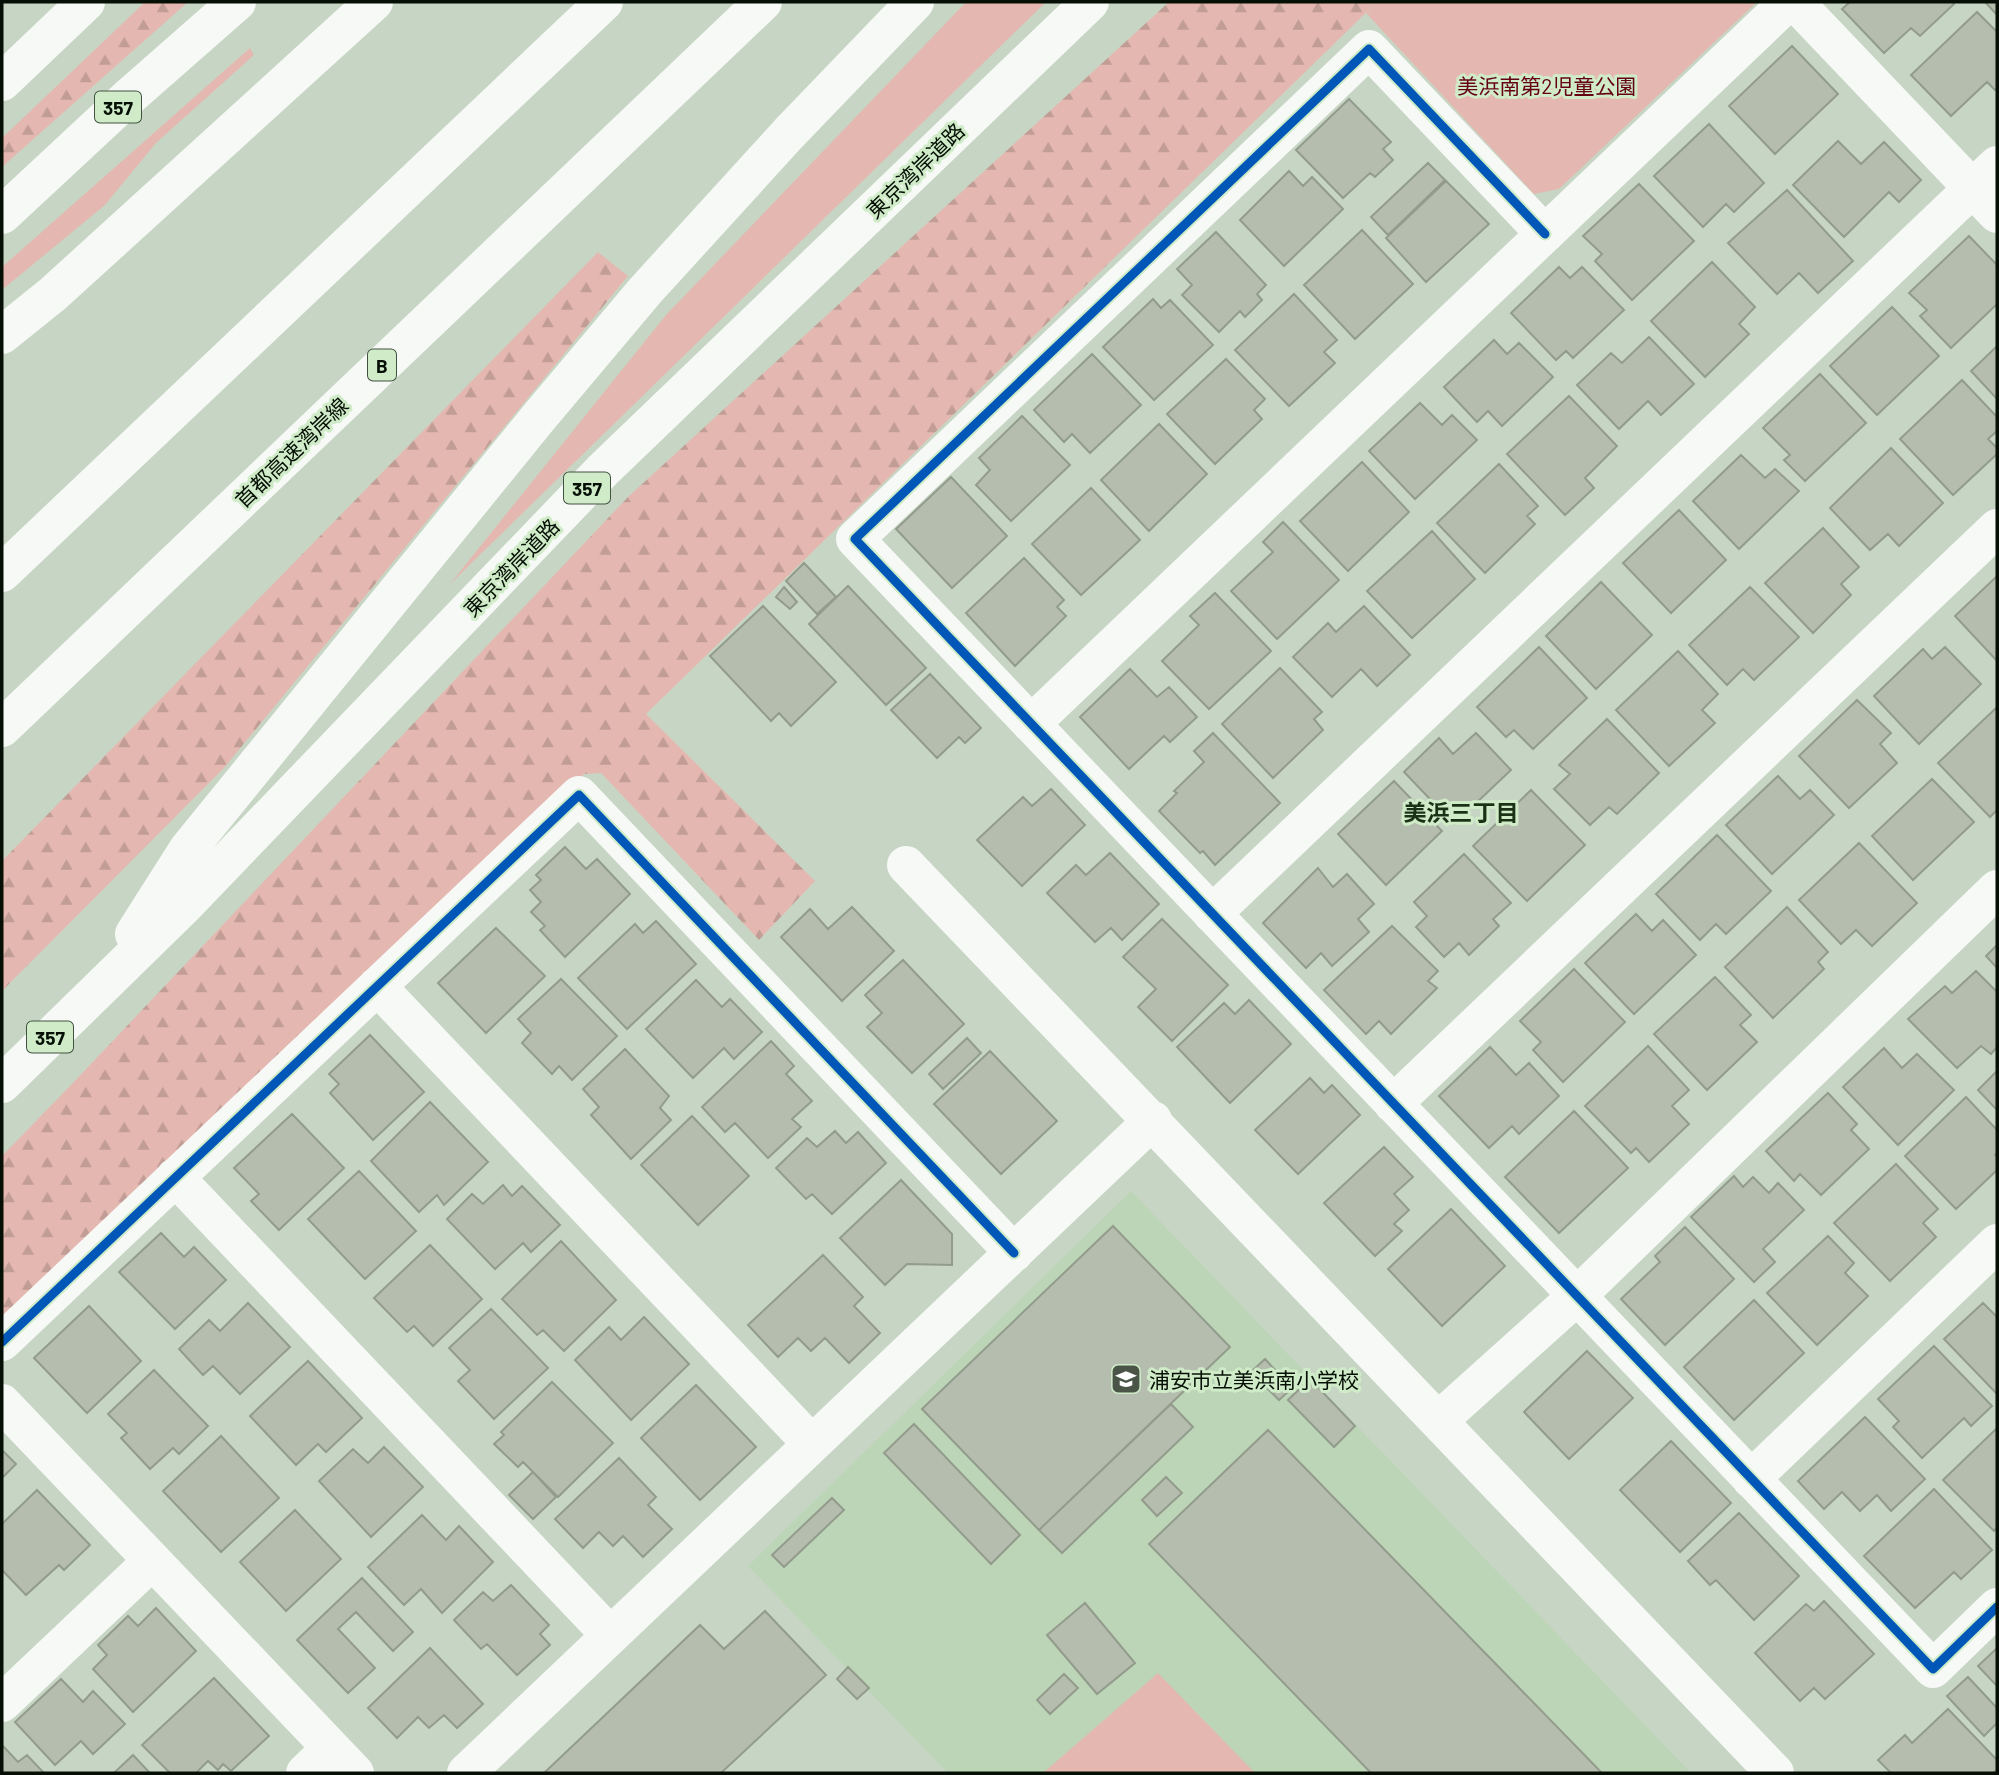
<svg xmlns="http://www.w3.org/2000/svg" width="1999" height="1775" viewBox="0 0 1999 1775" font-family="Barlow,'Noto Sans JP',sans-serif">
	<defs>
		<pattern id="forest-firs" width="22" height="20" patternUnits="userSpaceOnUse" patternTransform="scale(1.75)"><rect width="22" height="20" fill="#e4b8b0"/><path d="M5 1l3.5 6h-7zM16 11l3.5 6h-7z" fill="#c29d96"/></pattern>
	</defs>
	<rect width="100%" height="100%" fill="#c7d6c4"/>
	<path fill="#bcd5b6" d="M1131 1191 1691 1773H948L748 1566Z"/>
	<path fill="#e4b8b0" d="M966 2H1046L450 584 666 315Z
		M1377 2H1757L1559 189 1534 194 1366 13Z
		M250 48 254 55 156 143 105 205 2 290V267Z
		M1158 1673 1255 1773H1043Z"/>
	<path fill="url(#forest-firs)" d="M145 2H188L2 167V138Z
		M1169 2H1377L646 714 815 881 759 940 601 773 584 774 2 1342V1156L70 1086 628 497Z
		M598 252 628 276 224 768 2 991V861Z"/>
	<path fill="#b5bdaf" stroke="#939c8c" stroke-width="2" d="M1850 2H1952L1954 4 1920 36 1911 28 1884 53 1842 9Z
		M1985 2H1997V15Z
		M1977 12 1997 32V88L1995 90 1987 82 1951 116 1911 75Z
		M1792 46 1838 94 1775 154 1729 106Z
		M1349 99 1391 142 1383 149 1393 160 1375 177 1370 173 1343 198 1296 150Z
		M1709 124 1764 183 1734 212 1726 204 1703 227 1654 176Z
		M1838 141 1861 164 1884 142 1921 180 1899 202 1889 192 1844 237 1793 185Z
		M1428 163 1445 180 1388 235 1371 217Z
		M1289 171 1303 186 1312 177 1343 209 1284 266 1240 220Z
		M1446 181 1489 224 1426 282 1386 238Z
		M1639 184 1694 241 1632 300 1595 261 1602 254 1583 236Z
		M1787 190 1853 261 1818 293 1799 273 1777 294 1728 243Z
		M1362 230 1413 284 1355 339 1304 285Z
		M1216 232 1266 285 1257 294 1262 300 1245 317 1240 311 1219 332 1182 295 1192 285 1177 269Z
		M1969 236 1997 265V304L1951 348 1920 316 1927 310 1909 293Z
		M1712 262 1755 307 1739 324 1749 334 1705 377 1651 321Z
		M1559 267 1570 278 1582 267 1624 310 1573 358 1566 351 1556 360 1511 313Z
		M1294 294 1337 340 1324 352 1335 363 1289 406 1235 350Z
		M1153 299 1161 308 1170 300 1213 345 1154 400 1103 347Z
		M1892 307 1939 356 1877 415 1830 366Z
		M1649 337 1694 384 1661 415 1648 401 1619 429 1577 385 1611 353 1622 363Z
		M1494 340 1507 354 1519 343 1553 377 1502 426 1488 411 1477 422 1444 387Z
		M1997 346V399L1971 371Z
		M1092 354 1141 405 1090 453 1072 434 1064 442 1034 410Z
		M1226 359 1265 399 1254 410 1262 419 1215 464 1167 414Z
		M1820 374 1866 423 1805 481 1784 460 1790 455 1763 428Z
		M1962 380 1997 417V431L1988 439 1997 448V454L1953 495 1900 439Z
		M1569 396 1617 446 1585 478 1594 488 1565 515 1507 454Z
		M1420 403 1442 425 1452 415 1477 440 1415 499 1369 451Z
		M1022 416 1070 465 1011 521 976 485 990 470 979 458Z
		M1159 424 1207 474 1149 531 1101 480Z
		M1891 448 1943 503 1899 546 1888 534 1870 550 1830 508Z
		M1741 455 1765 478 1775 469 1799 491 1739 549 1693 501Z
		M1362 462 1409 512 1348 571 1300 521Z
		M1499 464 1538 506 1527 516 1535 524 1485 573 1437 523Z
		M951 477 1007 536 952 588 896 529Z
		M1091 488 1140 540 1081 595 1032 544Z
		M1679 510 1726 560 1671 613 1623 563Z
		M1283 522 1339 580 1277 639 1231 591 1273 552 1263 542Z
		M1823 528 1859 567 1841 584 1851 595 1813 633 1765 583Z
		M1432 531 1475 579 1412 638 1367 591Z
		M1024 558 1064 600 1057 607 1066 616 1015 666 966 613Z
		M804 563 836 597 817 614 786 581Z
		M1997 576V661L1955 616Z
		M1601 582 1652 635 1596 689 1546 636Z
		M848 586 926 668 886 705 809 624Z
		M784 587 797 602 790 609 776 597Z
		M1750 587 1799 637 1754 680 1743 669 1727 685 1689 645Z
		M1215 593 1271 651 1209 709 1162 661 1199 625 1190 616Z
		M763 606 836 682 791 726 779 713 771 721 710 656Z
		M1364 606 1410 655 1377 686 1361 669 1332 697 1293 657 1328 623 1336 632Z
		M1539 647 1587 698 1533 749 1514 730 1506 737 1477 707Z
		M1945 647 1981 684 1919 744 1874 696 1923 649 1932 659Z
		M1678 651 1718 694 1702 710 1715 723 1669 766 1616 710Z
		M1280 668 1322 712 1314 719 1323 730 1273 778 1222 724Z
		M1130 669 1157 697 1169 687 1197 717 1170 742 1164 736 1129 769 1080 717Z
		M930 674 981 728 965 743 959 737 937 758 891 710Z
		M1857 700 1891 733 1880 744 1897 763 1849 808 1799 756Z
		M1997 707V810L1990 817 1938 763Z
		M1607 719 1659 773 1617 814 1609 807 1590 825 1554 789 1570 774 1559 765Z
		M1213 733 1280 803 1215 865 1203 851 1200 853 1159 811 1177 793 1174 791 1204 762 1194 751Z
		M1476 733 1511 770 1454 824 1404 772 1439 738 1453 754Z
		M1778 776 1800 799 1810 790 1834 815 1772 874 1726 825Z
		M1932 779 1974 822 1913 880 1872 836Z
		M1394 781 1442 831 1386 885 1338 834Z
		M1051 789 1085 825 1022 886 977 840 1023 797 1032 806Z
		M1531 790 1585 845 1527 901 1473 846Z
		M1717 835 1771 891 1726 934 1716 924 1700 940 1656 894Z
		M1859 843 1917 903 1872 946 1856 930 1841 944 1799 900Z
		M565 847 586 869 597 859 630 894 565 957 540 930 545 926 531 912 541 902 530 890 541 880 536 875Z
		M1110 853 1159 904 1122 940 1111 928 1095 942 1047 893 1076 865 1086 875Z
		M1464 854 1511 903 1493 919 1499 926 1469 955 1459 943 1444 957 1416 927 1427 916 1414 902Z
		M1318 868 1333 887 1347 874 1374 904 1358 919 1369 932 1332 966 1321 953 1306 968 1263 923Z
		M852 907 894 951 842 1001 781 937 810 909 828 929Z
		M1787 907 1828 952 1818 962 1824 969 1773 1018 1725 967Z
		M1636 914 1652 931 1663 920 1696 955 1634 1014 1585 963Z
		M1162 919 1228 985 1172 1041 1138 1007 1156 989 1123 957Z
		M656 921 696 964 627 1029 578 978 635 924 643 933Z
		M1392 926 1438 971 1428 981 1437 988 1391 1034 1379 1021 1366 1034 1324 990Z
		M496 928 545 976 486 1033 438 983Z
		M1997 945V968L1986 956Z
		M903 960 964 1024 912 1073 867 1027 882 1013 865 995Z
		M1574 969 1625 1022 1563 1082 1533 1050 1541 1042 1520 1021Z
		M1976 971 1997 992V1047L1991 1054 1981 1046 1957 1068 1908 1019 1945 986 1952 993Z
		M1715 977 1751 1015 1740 1025 1757 1042 1707 1090 1654 1034Z
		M561 979 617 1036 572 1080 559 1066 552 1074 522 1043 531 1033 518 1019Z
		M696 980 722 1007 730 999 762 1032 734 1059 724 1048 693 1078 646 1029Z
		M1249 1000 1291 1044 1230 1103 1177 1047 1224 1003 1235 1014Z
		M370 1035 424 1092 373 1140 330 1093 339 1084 329 1074Z
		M967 1038 981 1053 943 1089 929 1074Z
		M771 1041 794 1066 786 1074 812 1101 792 1119 801 1127 768 1158 735 1123 725 1132 702 1107Z
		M1648 1046 1689 1090 1672 1106 1689 1124 1649 1162 1636 1148 1631 1153 1585 1106Z
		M1490 1047 1516 1075 1529 1063 1559 1096 1519 1134 1512 1126 1489 1148 1439 1096Z
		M1884 1048 1902 1068 1917 1054 1954 1090 1898 1145 1843 1087Z
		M625 1049 669 1096 660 1108 671 1120 631 1159 591 1115 599 1107 583 1089Z
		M990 1051 1057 1121 1001 1174 934 1104Z
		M1997 1071V1110L1978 1090Z
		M1310 1078 1324 1093 1332 1085 1360 1115 1298 1174 1255 1130Z
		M1828 1093 1857 1124 1851 1130 1869 1149 1821 1195 1800 1174 1794 1181 1766 1151Z
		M1966 1097 1997 1130V1153L1995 1155 1997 1157V1170L1956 1209 1905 1156Z
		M430 1102 488 1162 444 1205 437 1195 419 1212 371 1161Z
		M1574 1111 1628 1168 1559 1233 1505 1177Z
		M292 1114 344 1168 279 1230 251 1201 259 1194 234 1168Z
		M692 1116 749 1176 698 1225 641 1165Z
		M835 1131 846 1143 858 1132 886 1163 832 1214 812 1194 806 1199 776 1168 807 1138 817 1147Z
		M1384 1147 1413 1177 1394 1194 1409 1210 1394 1224 1402 1231 1375 1256 1324 1203Z
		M1896 1164 1938 1209 1923 1223 1936 1237 1890 1281 1834 1223Z
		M359 1171 416 1231 365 1279 308 1219Z
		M1734 1176 1743 1187 1753 1177 1769 1193 1778 1183 1804 1210 1763 1249 1775 1262 1754 1282 1691 1217Z
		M901 1180 952 1234V1265L907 1264 885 1285 840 1238Z
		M503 1185 512 1196 522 1186 560 1225 531 1252 523 1243 495 1269 447 1219 472 1194 483 1204Z
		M1451 1209 1505 1266 1442 1326 1388 1269Z
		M1113 1226 1230 1347 1039 1530 922 1409Z
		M1685 1227 1734 1279 1665 1345 1621 1299 1660 1262 1655 1256Z
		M161 1233 184 1257 194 1247 226 1280 175 1329 119 1272Z
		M1828 1236 1854 1263 1845 1273 1868 1296 1817 1345 1767 1293Z
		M561 1241 616 1300 564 1351 543 1330 537 1335 502 1299Z
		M430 1245 482 1299 433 1346 414 1326 407 1332 374 1298Z
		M823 1255 863 1297 854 1306 880 1333 849 1363 825 1338 811 1351 798 1338 778 1357 748 1325Z
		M1754 1300 1804 1353 1734 1420 1684 1367Z
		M248 1303 290 1347 240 1394 213 1366 203 1375 179 1349 209 1320 220 1331Z
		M1983 1303 1997 1317V1394L1944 1339Z
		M89 1306 141 1361 87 1413 34 1358Z
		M491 1309 548 1368 494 1419 458 1381 470 1370 449 1348Z
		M644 1317 689 1364 631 1420 575 1360 609 1327 621 1340Z
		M1934 1346 1992 1406 1971 1426 1964 1418 1922 1458 1893 1427 1899 1421 1878 1399Z
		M1587 1351 1633 1398 1569 1459 1524 1412Z
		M1265 1359 1292 1388 1279 1400 1251 1372Z
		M308 1361 362 1418 326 1452 318 1444 296 1465 250 1416Z
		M154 1370 208 1426 179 1454 173 1448 150 1469 121 1438 127 1433 108 1414Z
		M1310 1379 1355 1426 1334 1447 1288 1400Z
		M552 1382 613 1443 558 1497 523 1462 518 1467 494 1444 504 1435 501 1432Z
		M696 1385 756 1447 700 1500 641 1438Z
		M1171 1404 1193 1427 1062 1553 1039 1530Z
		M1865 1417 1925 1479 1891 1511 1877 1495 1860 1511 1842 1492 1824 1509 1798 1481Z
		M914 1424 1020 1535 991 1564 884 1453Z
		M1997 1428V1527L1994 1531 1943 1480Z
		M1268 1430 1602 1773H1371L1149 1544Z
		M221 1436 279 1498 221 1552 163 1491Z
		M1671 1441 1731 1503 1680 1552 1620 1490Z
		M384 1447 423 1487 371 1537 319 1481 353 1449 368 1463Z
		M2 1450 16 1464 2 1478Z
		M619 1458 656 1497 648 1505 672 1529 643 1557 623 1536 613 1546 599 1532 583 1548 555 1519Z
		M533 1472 556 1497 533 1519 509 1495Z
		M1166 1477 1182 1493 1157 1516 1142 1500Z
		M1934 1489 1992 1550 1961 1579 1954 1572 1915 1608 1864 1556Z
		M37 1490 90 1545 64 1570 59 1565 26 1595 2 1570V1524Z
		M832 1498 844 1510 784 1567 772 1555Z
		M295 1510 341 1559 286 1611 240 1562Z
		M1739 1513 1799 1576 1754 1620 1716 1580 1710 1585 1688 1561Z
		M422 1515 446 1540 459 1526 493 1562 442 1613 421 1589 404 1605 368 1567Z
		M362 1578 413 1632 393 1651 356 1612 338 1629 375 1668 348 1693 297 1640Z
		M511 1585 549 1625 540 1634 550 1645 517 1675 487 1644 481 1649 454 1620 483 1592 493 1601Z
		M1824 1601 1874 1654 1825 1699 1814 1688 1800 1701 1755 1653 1806 1604 1814 1611Z
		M1085 1603 1135 1663 1097 1694 1047 1635Z
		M156 1608 196 1651 133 1712 93 1669 107 1655 98 1645 128 1616 138 1626Z
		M765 1611 826 1675 721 1773H544L700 1625 724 1649Z
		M430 1648 483 1704 457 1728 444 1715 429 1728 418 1717 397 1738 368 1708Z
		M1997 1648V1686L1978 1666Z
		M848 1667 869 1688 857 1699 837 1679Z
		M1064 1674 1078 1688 1050 1714 1037 1700Z
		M1968 1677 1997 1708V1723L1984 1736 1947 1696Z
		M214 1678 269 1736 231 1771 223 1764 218 1770 208 1761 196 1773H170L142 1745Z
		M61 1679 83 1702 93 1691 125 1724 93 1754 81 1741 55 1765 15 1722Z
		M1948 1709 1997 1760V1770L1993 1773H1891L1878 1760 1905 1735 1912 1743Z
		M2 1745 18 1762 27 1755 44 1773H2Z
		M133 1755 150 1773H114Z"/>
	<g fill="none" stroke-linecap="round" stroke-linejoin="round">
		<path stroke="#f7f9f6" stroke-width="38" d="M1795 2 1997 214
			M2 82 86 2
			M1545 234 1369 49 855 539 1933 1669 1997 1607
			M1031 724 1788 2
			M906 865C1198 1166 1485 1471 1775 1773
			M1212 914 1997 165
			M377 986 812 1444
			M1393 1104 1997 528
			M175 1177 610 1635
			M2 1342 579 795 1014 1253
			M2 1403 355 1773
			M1438 1421 1577 1296 1997 889
			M1751 1479 1997 1243
			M2 1703 152 1561
			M305 1773 331 1748
			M466 1773 1153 1120"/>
		<path stroke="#f7f9f6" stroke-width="38" d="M2 215 130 96 237 2
			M2 335 53 294 374 2
			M2 573 604 2
			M2 728 763 2
			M134 934 188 849 539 417 645 291 789 133 915 2
			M2 1084 182 908 603 470 1090 2"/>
		<g stroke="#cfebc8" stroke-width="13">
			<path id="cycleway" d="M1545 234 1369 49 855 539 1933 1669 1997 1607
				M2 1342 579 795 1014 1253"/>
		</g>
		<use href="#cycleway" stroke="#0057b8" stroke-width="9"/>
	</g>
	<defs>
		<g id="school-square" transform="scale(1.575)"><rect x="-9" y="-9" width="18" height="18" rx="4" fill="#4a5548" stroke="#cfebc8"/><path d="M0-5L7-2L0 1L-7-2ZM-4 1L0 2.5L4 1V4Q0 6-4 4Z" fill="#fff"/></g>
	</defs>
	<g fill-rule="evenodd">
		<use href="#school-square" x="1126" y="1379"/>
	</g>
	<g text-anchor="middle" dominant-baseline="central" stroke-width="6" stroke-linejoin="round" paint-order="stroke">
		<g fill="#cfebc8" stroke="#425140" stroke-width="2">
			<rect x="95" y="91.5" width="46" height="31" rx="5"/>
			<rect x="368" y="349.5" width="28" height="31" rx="5"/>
			<rect x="564" y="472.5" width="46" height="31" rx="5"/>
			<rect x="27" y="1021.5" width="46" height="31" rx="5"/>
		</g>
		<g font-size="19" font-weight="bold" fill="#060f05">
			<text x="118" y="107">357</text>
			<text x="382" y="365">B</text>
			<text x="587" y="488">357</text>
			<text x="50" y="1037">357</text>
		</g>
		<g font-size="21" fill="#650014" stroke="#cfebc8">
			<text x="1547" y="85">美浜南第2児童公園</text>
		</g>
		<g font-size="21" fill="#060f05" stroke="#cfebc8">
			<text transform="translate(915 170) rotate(-44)">東京湾岸道路</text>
			<text transform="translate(291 452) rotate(-44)">首都高速湾岸線</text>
			<text transform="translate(511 567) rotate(-46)">東京湾岸道路</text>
		</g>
		<g font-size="21" fill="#060f05" stroke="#cfebc8" text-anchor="start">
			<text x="1149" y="1379">浦安市立美浜南小学校</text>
		</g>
		<g font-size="23" font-weight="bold" fill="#1b3116" stroke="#cfebc8">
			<text x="1461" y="812">美浜三丁目</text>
		</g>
	</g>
	<rect width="1999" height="1775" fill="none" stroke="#060f05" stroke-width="7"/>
</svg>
